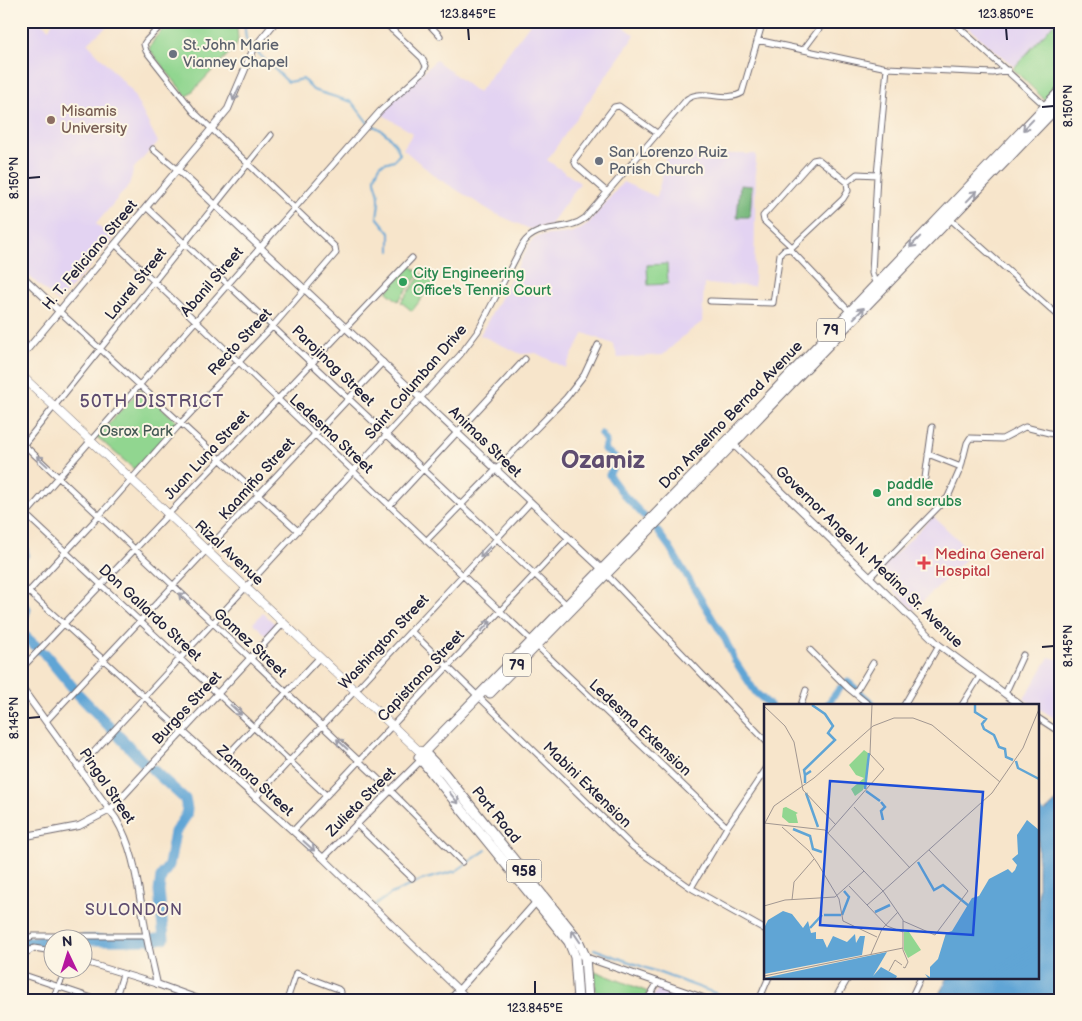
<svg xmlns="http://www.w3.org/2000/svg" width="1082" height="1021" viewBox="0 0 1082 1021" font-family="'Balsamiq Sans',sans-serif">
	<rect width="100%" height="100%" fill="#fcf5e5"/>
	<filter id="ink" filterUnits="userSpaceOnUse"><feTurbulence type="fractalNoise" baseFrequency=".02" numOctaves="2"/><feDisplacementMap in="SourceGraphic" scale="10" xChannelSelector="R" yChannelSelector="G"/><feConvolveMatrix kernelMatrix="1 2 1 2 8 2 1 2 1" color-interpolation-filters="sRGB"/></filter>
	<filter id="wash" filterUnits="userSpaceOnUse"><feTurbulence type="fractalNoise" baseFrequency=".0096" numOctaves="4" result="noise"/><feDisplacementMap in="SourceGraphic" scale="20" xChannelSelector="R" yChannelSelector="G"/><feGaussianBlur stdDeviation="1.12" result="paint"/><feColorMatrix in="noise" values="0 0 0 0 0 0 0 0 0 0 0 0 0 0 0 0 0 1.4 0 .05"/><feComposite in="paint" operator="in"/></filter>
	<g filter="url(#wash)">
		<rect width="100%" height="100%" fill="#f7e5cb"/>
		<path fill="#e3d3f2" d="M21 21H39L49 29 53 21H114L87 43 131 90 158 142 134 168 129 185 96 224 113 240 58 302 21 269Z
			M532 21H616L635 35 547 160 580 183 550 225 530 229 494 213 436 177 403 149 413 133 383 115 397 96 436 60 478 93Z
			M960 21H1058L1017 69Z
			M667 154H756L754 286 704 284 702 322 687 333 663 355 618 358 613 344 584 333 565 368 536 353 521 354 480 335 532 240 539 236 570 233 581 229 587 225 623 182 657 197Z
			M933 516 972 553 914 610 876 574Z
			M263 613 276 625 266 635 253 623Z
			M1049 657 1061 660V722L1038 708V705H1034L1024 699Z
			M659 987 694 1000H651Z"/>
		<path fill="#91d690" stroke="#5a7c66" d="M171 21H236L238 39 236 46 187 97 149 49 155 38Z
			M1056 21H1061V83L1046 101 1013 69Z
			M408 264 420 273 398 301 387 292Z
			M667 264 668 284 648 285 647 265Z
			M422 274 434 282 412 311 401 302Z
			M140 389 178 422 134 469 97 437Z
			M595 971 648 992 643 1000H596Z"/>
		<path fill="#74b77a" stroke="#4b6c5a" d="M740 185 752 186 750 217H737Z"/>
		<path fill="#60a5d5" stroke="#416488" d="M1061 756V1000H936L948 977H1038V818L1058 800C1062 783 1054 774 1061 756Z"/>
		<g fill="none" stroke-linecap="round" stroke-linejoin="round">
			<path stroke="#60a5d5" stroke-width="2" d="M244 21 246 39 252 47
				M256 51 288 82 303 79 313 90 352 102 368 123
				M372 125C385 131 395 140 400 154L394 160 381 164C368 185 380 183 379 200 379 206 378 211 377 217L390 233V251
				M375 905 391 894 422 880 456 871 486 850
				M594 949 734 1000"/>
			<path stroke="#60a5d5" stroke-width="7" d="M601 434 606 441 604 449 616 458V462L609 475 623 494 644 516
				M656 529 670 548 725 639 735 661 756 693 770 705
				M827 705 839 689 848 682 874 705
				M1038 811 1042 814"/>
			<path stroke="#60a5d5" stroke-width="11" d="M21 541 24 554 21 558
				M21 624 26 609 24 606
				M21 633 39 649
				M45 654 74 689
				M78 694 111 728
				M117 734 145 764
				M82 940H142
				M150 940 164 938 159 891 161 877 169 865 175 832 186 816 187 809 185 799 153 770
				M21 946 28 942 52 940"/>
		</g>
	</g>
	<g filter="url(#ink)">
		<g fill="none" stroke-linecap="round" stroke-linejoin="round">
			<g stroke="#6d666d" stroke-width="7">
				<path id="minor" d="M426 21 440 36
					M952 21 1053 113
					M392 30 401 21
					M757 40 887 68 993 73 1008 70
					M804 49 825 21
					M153 149 178 170
					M847 182 848 191 843 199 790 249 849 311
					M607 192 576 165 574 160 614 107 619 106 657 133
					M146 207 567 605
					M949 218 1061 318
					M115 244 727 827
					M792 247 764 221 763 216 813 160 818 159 847 182 857 174 877 175
					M879 285 874 280 872 273 877 175 887 68
					M710 301 773 303 780 254 784 250 790 249
					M59 311 298 531
					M21 442 390 790 462 862
					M21 448 271 135
					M928 454 961 467
					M925 478 932 427
					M389 506 525 359
					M21 510 326 795
					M21 520 380 111 423 72 426 66 422 58 383 21
					M426 541 566 398 584 375 598 345
					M606 574 766 741
					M870 577 948 497 961 467 967 443 970 438 1002 439 1025 427 1061 436
					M21 585 182 731
					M21 600 99 516 181 423 273 326 336 253 335 247 194 112 146 51 144 44 146 41 165 21
					M411 631 633 847 691 888 766 930
					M810 650 848 688 869 705
					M21 669 412 258
					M855 693 873 663
					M1005 694 1023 655
					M801 705 806 690
					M904 705 939 645
					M962 705 980 676
					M1038 718 1061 733
					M46 721 383 362
					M219 764 320 657
					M79 768 460 355 478 331 523 244C537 222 566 233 585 218L687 99C703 88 726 103 742 93L763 21
					M255 798 530 503
					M356 824 412 878
					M293 831 568 539
					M691 888 727 827 766 769
					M21 941 33 936H146
					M21 956 34 948 52 951
					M82 961 157 984
					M21 974 98 1000
					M912 996 921 977
					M52 1000 67 968
					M115 1000 123 974
					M287 1000 296 973 338 989 341 992 340 1000
					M647 1000 658 982
					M759 1000 769 977"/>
			</g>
			<g stroke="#6d666d" stroke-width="8">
				<path id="tertiary" d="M178 170 605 572
					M21 275 59 311
					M21 357 228 109 254 48 276 21
					M731 442 939 645 1020 705
					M21 687 116 819C134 849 137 881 143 915 146 938 152 961 157 984L201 1000
					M182 731 323 858 469 1000
					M21 837 79 826 110 810 283 623
					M323 858 418 763 423 761
					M582 956 709 1000
					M450 1000 538 900
					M835 1000 848 977"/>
			</g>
			<g stroke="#6d666d" stroke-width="9">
				<path id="secondary" d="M21 375 418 750 424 752"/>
			</g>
			<g stroke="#6d666d" stroke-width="11">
				<path id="primary" d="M490 693 733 444 1061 103
					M424 752 444 773 577 938 585 956 588 1000
					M578 1000 575 957 569 942 419 757 728 440 1061 90"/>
			</g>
			<use href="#minor" stroke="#fff" stroke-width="5"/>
			<use href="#tertiary" stroke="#fff" stroke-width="6"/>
			<use href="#secondary" stroke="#fff" stroke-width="8"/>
			<use href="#primary" stroke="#fff" stroke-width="9"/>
		</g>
		<defs><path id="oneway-shaft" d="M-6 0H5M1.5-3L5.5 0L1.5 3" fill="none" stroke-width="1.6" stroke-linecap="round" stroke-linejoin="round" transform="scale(1.25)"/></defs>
		<g stroke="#9c9ca7">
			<use href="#oneway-shaft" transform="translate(236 94) rotate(114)"/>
			<use href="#oneway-shaft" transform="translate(1028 125) rotate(134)"/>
			<use href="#oneway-shaft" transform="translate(972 196) rotate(-46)"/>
			<use href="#oneway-shaft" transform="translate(915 242) rotate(134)"/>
			<use href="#oneway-shaft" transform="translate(859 313) rotate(-46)"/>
			<use href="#oneway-shaft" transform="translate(42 461) rotate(-137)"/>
			<use href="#oneway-shaft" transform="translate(485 552) rotate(133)"/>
			<use href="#oneway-shaft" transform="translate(184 598) rotate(-136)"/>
			<use href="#oneway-shaft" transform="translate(486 626) rotate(-47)"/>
			<use href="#oneway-shaft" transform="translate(236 710) rotate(43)"/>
			<use href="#oneway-shaft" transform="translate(342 744) rotate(-136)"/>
			<use href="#oneway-shaft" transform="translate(454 798) rotate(51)"/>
			<use href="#oneway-shaft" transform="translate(309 846) rotate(42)"/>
			<use href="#oneway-shaft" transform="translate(576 936) rotate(-124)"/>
		</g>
	</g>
	<path fill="none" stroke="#22223b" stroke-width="2" d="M468 28 469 40M1006 28 1007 40M1042 107 1054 106M28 178 40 177M1042 647 1054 646M28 718 40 717M535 981V994"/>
	<g fill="#6b7280" stroke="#fcf5e5" stroke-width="2">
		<circle cx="173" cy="54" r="5"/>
		<circle cx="599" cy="161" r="5"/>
	</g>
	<circle fill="#8d6e63" stroke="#fcf5e5" stroke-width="2" cx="51" cy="120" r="5"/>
	<g fill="#2e9e5b" stroke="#fcf5e5" stroke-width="2">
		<circle cx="403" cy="282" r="5"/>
		<circle cx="877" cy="493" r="5"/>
	</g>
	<path fill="#e0444e" stroke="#fcf5e5" stroke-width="2" d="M921.5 555.5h5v5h5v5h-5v5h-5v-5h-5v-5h5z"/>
	<g text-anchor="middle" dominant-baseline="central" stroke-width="4" stroke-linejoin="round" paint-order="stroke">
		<g fill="#fcf5e5" stroke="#63616e" stroke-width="1">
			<rect x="817" y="318.5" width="28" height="23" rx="4"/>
			<rect x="503" y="653.5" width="28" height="23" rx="4"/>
			<rect x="506.5" y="859.5" width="35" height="23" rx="4"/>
		</g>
		<g font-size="14" font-weight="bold" fill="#22223b">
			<text x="831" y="330">79</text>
			<text x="517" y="665">79</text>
			<text x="524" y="871">958</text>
		</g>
		<g font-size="15" fill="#5b616d" stroke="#fcf5e5" text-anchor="start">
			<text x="183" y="45">St. John Marie<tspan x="183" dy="17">Vianney Chapel</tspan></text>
			<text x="609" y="152">San Lorenzo Ruiz<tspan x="609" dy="17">Parish Church</tspan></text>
		</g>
		<g font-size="15" fill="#785e54" stroke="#fcf5e5" text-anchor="start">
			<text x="61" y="111">Misamis<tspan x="61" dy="17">University</tspan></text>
		</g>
		<g font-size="15" fill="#22223b" stroke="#fcf5e5">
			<text transform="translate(90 255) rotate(-50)">H. T. Feliciano Street</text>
			<text transform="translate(212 282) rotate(-49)">Abanil Street</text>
			<text transform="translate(136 284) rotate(-51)">Laurel Street</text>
			<text transform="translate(240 342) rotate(-47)">Recto Street</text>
			<text transform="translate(333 366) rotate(44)">Parojinog Street</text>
			<text transform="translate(416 382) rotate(-49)">Saint Columban Drive</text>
			<text transform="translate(731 415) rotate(-46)">Don Anselmo Bernad Avenue</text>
			<text transform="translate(331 434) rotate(43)">Ledesma Street</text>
			<text transform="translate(485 442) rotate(44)">Animas Street</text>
			<text transform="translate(207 455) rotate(-47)">Juan Luna Street</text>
			<text transform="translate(257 479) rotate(-48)">Kaamiño Street</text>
			<text transform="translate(229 553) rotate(43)">Rizal Avenue</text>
			<text transform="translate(869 557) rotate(44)">Governor Angel N. Medina Sr. Avenue</text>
			<text transform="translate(150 613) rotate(43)">Don Gallardo Street</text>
			<text transform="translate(384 642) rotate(-47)">Washington Street</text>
			<text transform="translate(250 643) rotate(43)">Gomez Street</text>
			<text transform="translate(421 676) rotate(-47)">Capistrano Street</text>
			<text transform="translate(187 708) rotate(-47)">Burgos Street</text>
			<text transform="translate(640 728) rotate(43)">Ledesma Extension</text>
			<text transform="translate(255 781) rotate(42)">Zamora Street</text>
			<text transform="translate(587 785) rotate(44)">Mabini Extension</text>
			<text transform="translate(107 786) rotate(56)">Pingol Street</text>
			<text transform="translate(361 802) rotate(-45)">Zulieta Street</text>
			<text transform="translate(496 815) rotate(51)">Port Road</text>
		</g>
		<g font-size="15" fill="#27864d" stroke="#fcf5e5" text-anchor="start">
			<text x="413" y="273">City Engineering<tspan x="413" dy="17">Office's Tennis Court</tspan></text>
			<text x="887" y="484">paddle<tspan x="887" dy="17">and scrubs</tspan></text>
		</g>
		<g font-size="15" fill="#435854" stroke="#fcf5e5">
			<text x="136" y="431">Osrox Park</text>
		</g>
		<g font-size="15" fill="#be3a42" stroke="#fcf5e5" text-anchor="start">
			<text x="935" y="554">Medina General<tspan x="935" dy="17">Hospital</tspan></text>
		</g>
		<g font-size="16" letter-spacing="1" fill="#5f4d70" stroke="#fcf5e5">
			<text x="134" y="910">SULONDON</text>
		</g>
		<g font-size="18" letter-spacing="1" fill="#5f4d70" stroke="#fcf5e5">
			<text x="152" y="401">50TH DISTRICT</text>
		</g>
		<g font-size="25" font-weight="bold" fill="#5f4d70" stroke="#fcf5e5">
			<text x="603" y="460">Ozamiz</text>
		</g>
	</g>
	<g transform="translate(764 704)">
		<rect width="275" height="275" fill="#f7e5cb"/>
		<path d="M100 46 104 49 102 76 99 86 91 92 87 85 100 74 92 71 85 61ZM22 103 34 109 32 110 34 119H25L18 113 19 104ZM140 228H145L157 246 144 254 140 246Z" fill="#91d690"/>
		<path d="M263 116 275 126V274H164L161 270 166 273V263L174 255 182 229 188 227 208 194 215 192 225 175 244 165 248 169 251 166 253 161 248 155 254 150 253 131ZM19 207 28 210 39 224 44 217 47 229 52 228V235H59L63 244 69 232 83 238 91 230 92 239 96 232H101L98 251 0 270V224L4 216ZM123 248 109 272 117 263 133 272 132 274H0Z" fill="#60a5d5"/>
		<path fill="none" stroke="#60a5d5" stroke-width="2.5" d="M211 1V8L222 15 218 20 220 25 230 31 235 43 241 45 242 53 249 56M252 57 254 64 275 75M41 71 40 66 71 36 64 29 69 22 61 10 48 1M41 79V71L47 67M101 85 105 49M102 87 116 97M42 89 54 123M117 98 121 103 117 107 119 116M29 125 46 132 49 145 58 148M154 158 170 186 179 181 205 202M111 208 126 201M60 211H77M78 211 85 193 80 187M46 224 58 211M216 274 275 234M224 274 275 241M232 274 275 247M240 274 275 253"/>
		<path fill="none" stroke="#a29791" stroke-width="1" d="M0 2 21 22 30 38 39 86 72 121M107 24 108 1M90 103 146 164M0 119 61 126 119 187M1 119 10 102 50 74 109 22 130 14H149L168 21 236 78M18 123 45 147 54 160 75 195 79 217 113 233M64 129 120 65 106 50 107 24M85 182 123 222 139 228M119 187 139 216V246L144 258 141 264 139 263M118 188 228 89 259 44 275 5M28 196 30 178 50 155M103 201 118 188M0 202 21 196 71 193 100 167M139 217 171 231 204 187 165 146M107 250 118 225 134 208M125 267 131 256 138 261M0 272 139 244"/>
		<path fill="#1d4ed8" fill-opacity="0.15" stroke="#1d4ed8" stroke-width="2.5" d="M66 77 219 88 209 231 56 221Z"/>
		<rect width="275" height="275" fill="none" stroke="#22223b" stroke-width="2.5"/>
	</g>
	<rect width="1082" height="1021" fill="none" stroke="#fcf5e5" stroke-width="55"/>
	<g transform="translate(68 954) rotate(356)"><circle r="24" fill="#fcf5e5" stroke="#a5a1a1"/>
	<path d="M0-4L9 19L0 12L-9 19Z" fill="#b5179e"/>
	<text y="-8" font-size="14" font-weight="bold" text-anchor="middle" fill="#22223b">N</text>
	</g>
	<rect x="28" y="28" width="1026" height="966" fill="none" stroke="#22223b" stroke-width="2"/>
	<g font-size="12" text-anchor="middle" fill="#22223b">
		<text x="468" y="18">123.845°E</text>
		<text x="1006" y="18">123.850°E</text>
		<text transform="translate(1068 106) rotate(-90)" y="4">8.150°N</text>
		<text transform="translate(14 178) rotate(-90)" y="4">8.150°N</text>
		<text transform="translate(1068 646) rotate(-90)" y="4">8.145°N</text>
		<text transform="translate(14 718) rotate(-90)" y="4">8.145°N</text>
		<text x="535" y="1012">123.845°E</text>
	</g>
</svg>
